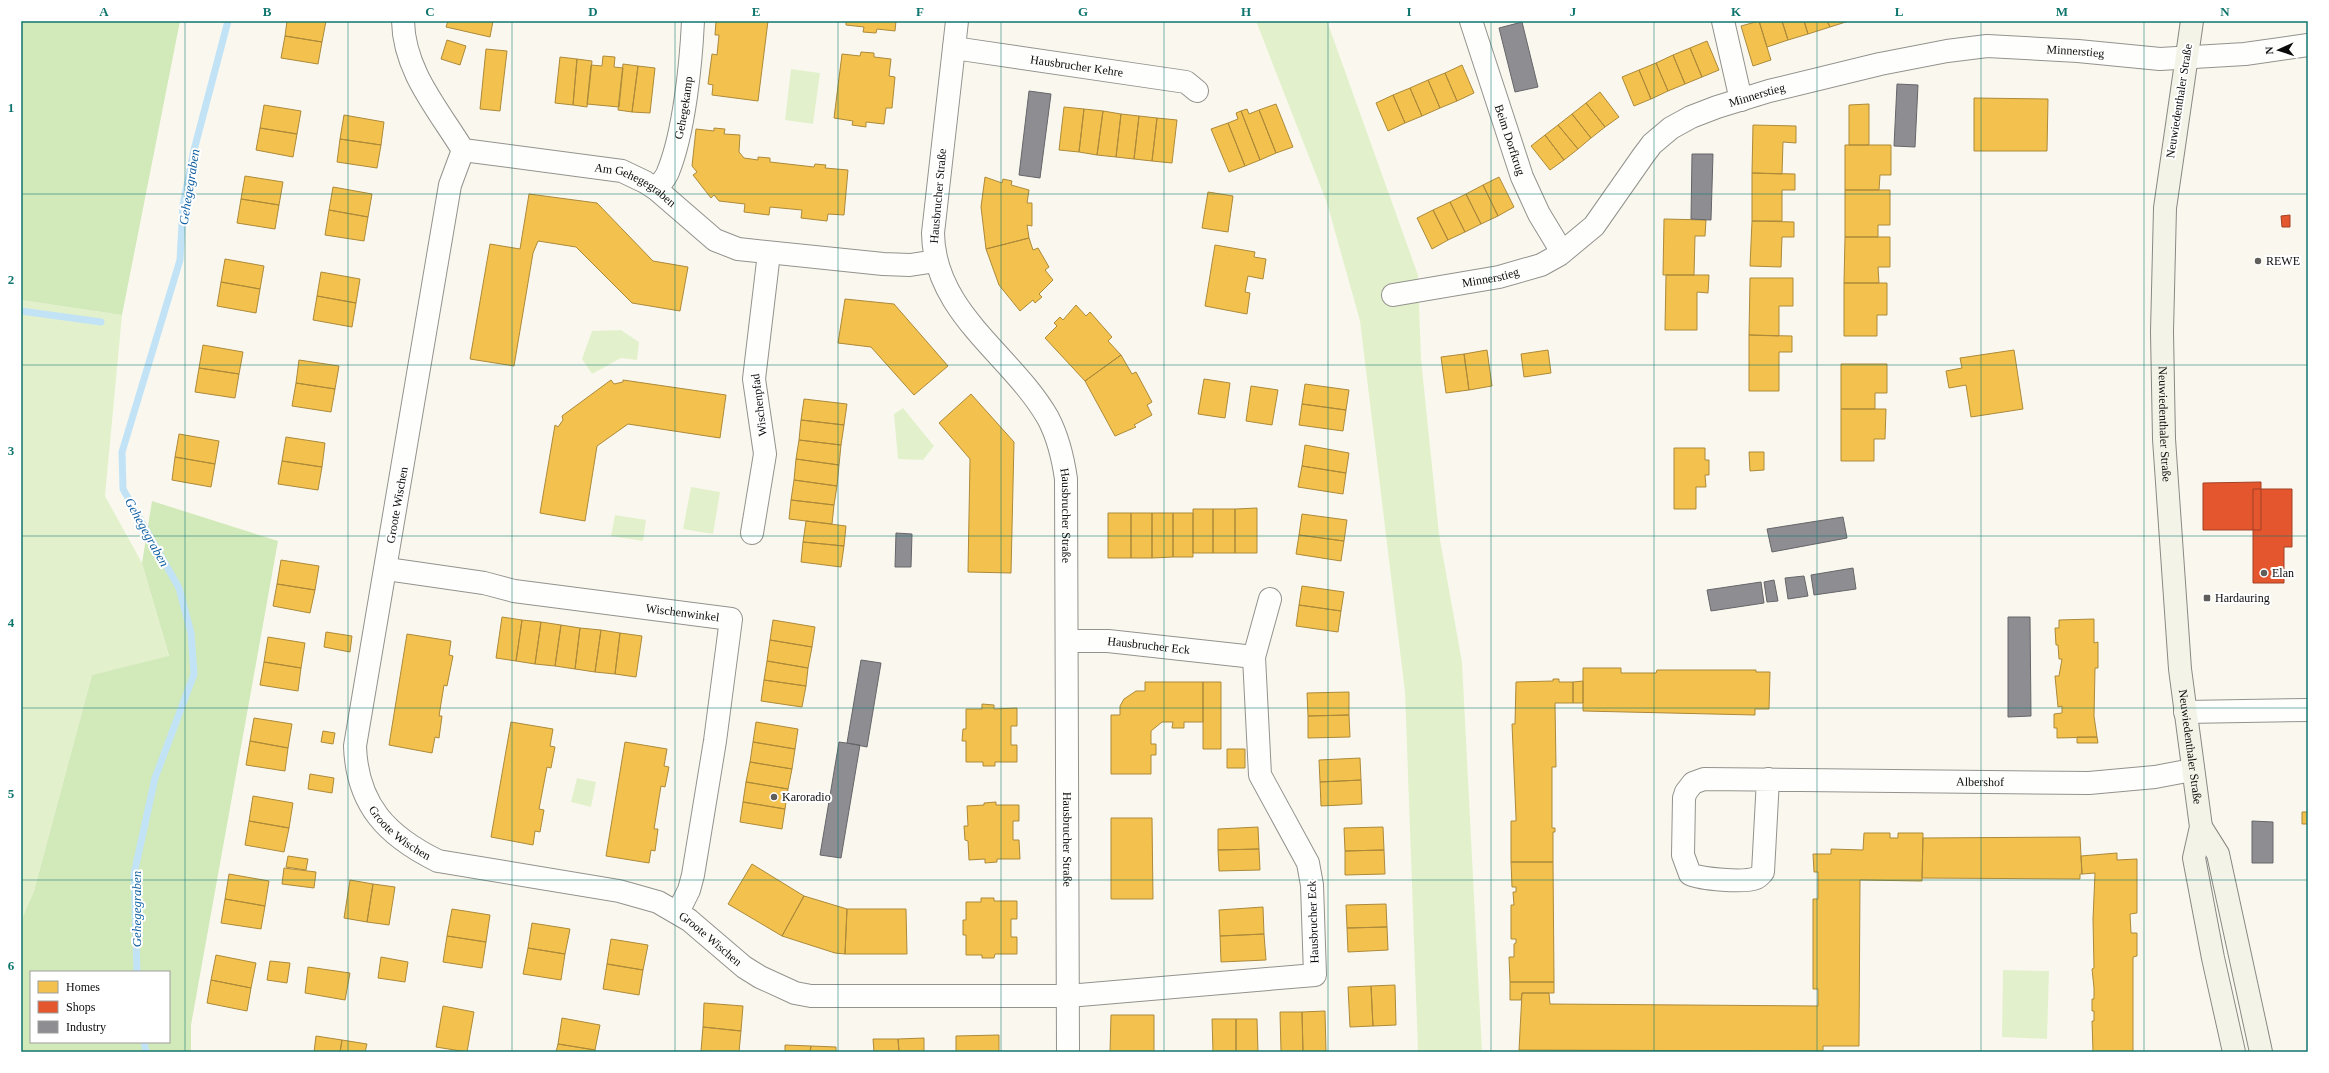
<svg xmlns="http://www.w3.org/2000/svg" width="2329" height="1073" viewBox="0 0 2329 1073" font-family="Georgia,serif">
	<rect width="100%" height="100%" fill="#faf8ee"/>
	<path fill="#e2f1cc" d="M1256 21H1327L1418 275 1421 359 1439 534 1462 662 1482 1052H1418L1405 692 1360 321 1327 203Z
		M791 69 820 73 813 124 785 120Z
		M21 300 122 315 105 496 142 563 169 657 92 675 34 891 21 921Z
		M621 330 639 342 637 360 621 358 592 374 582 359 592 331Z
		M903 408 934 446 923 460 898 459 894 414Z
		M691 487 720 492 713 534 683 529Z
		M615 515 646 520 643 541 611 536Z
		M577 778 596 782 591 807 571 802Z
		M2003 970 2049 971 2047 1039 2002 1037Z"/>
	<path fill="#d2e9ba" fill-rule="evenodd" d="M21 21H180L122 315 21 300Z
		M152 501 278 541 191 1025V1052H21V921L34 891 92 675 169 656 142 563ZM31 972H169V1042H31Z"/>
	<path fill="#f2c14e" stroke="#ad8a3a" d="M287 21H326L322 42 285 36Z
		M448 21H493L490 37 446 27Z
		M716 21H768L758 101 712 95 713 85 708 84 712 54 717 55 719 35H715Z
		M846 21H896L895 31 877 29 876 33 863 32 864 27 846 25Z
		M1759 21 1771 60 1753 66 1741 26Z
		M1759 21H1782L1788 40 1767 47Z
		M1782 21H1804L1808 34 1788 40Z
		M1804 21H1827L1830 27 1808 34Z
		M1827 21H1849L1830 27Z
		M285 36 322 42 318 64 281 58Z
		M447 40 466 46 460 65 441 59Z
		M1707 41 1719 70 1702 77 1690 48Z
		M1690 48 1702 77 1685 84 1673 55Z
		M486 49 507 51 500 111 480 109Z
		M861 52 874 53V57L891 59 889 76 895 77 892 108H886L884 124 866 122V127L852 125 853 121 834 118 842 54 860 56Z
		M1673 55 1685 84 1668 91 1656 63Z
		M603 56 615 57 614 67 623 68 619 107 587 104 591 65 602 66Z
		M560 57 577 59 573 105 555 103Z
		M577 59 592 61 587 107 573 105Z
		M1656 63 1668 91 1651 99 1639 70Z
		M623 64 638 66 632 112 618 110Z
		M1462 65 1474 93 1457 101 1445 73Z
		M638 66 655 68 650 113 632 112Z
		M1639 70 1651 99 1634 106 1622 77Z
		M1445 73 1457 101 1440 108 1428 80Z
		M1428 80 1440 108 1422 116 1410 88Z
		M1410 88 1422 116 1405 123 1393 95Z
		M1600 92 1619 117 1605 127 1586 103Z
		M1393 95 1405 123 1388 131 1376 103Z
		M1974 98 2048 99 2047 151H1974Z
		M1586 103 1605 127 1591 138 1572 114Z
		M1276 104 1293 147 1276 153 1259 110Z
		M1869 104V145H1849V105Z
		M264 105 301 111 297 134 260 128Z
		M1064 107 1084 109 1079 152 1059 150Z
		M1084 109 1103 111 1097 155 1079 152Z
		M1247 109 1249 114 1259 110 1276 153 1260 160 1241 111Z
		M1103 111 1121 114 1116 157 1097 155Z
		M1241 111 1260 160 1245 166 1228 123 1238 119 1236 113Z
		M1121 114 1139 116 1134 159 1116 157Z
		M1572 114 1591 138 1578 149 1558 125Z
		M344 115 384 122 381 145 340 139Z
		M1139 116 1157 118 1152 161 1134 159Z
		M1157 118 1177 120 1172 163 1152 161Z
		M1228 123 1245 166 1229 172 1211 129Z
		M1558 125 1578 149 1564 160 1545 135Z
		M1753 125 1796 126V143L1783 142 1782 174 1752 173Z
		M260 128 297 134 293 157 256 150Z
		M714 128 725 129 724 134 740 135 739 152 744 158 758 160V157L770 158V162L814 167 815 164 826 165 825 168 848 170 844 215 828 214 827 221 801 218 802 210 770 207 769 215 744 212 745 204 719 201 714 195 711 198 693 175 697 172 692 166 696 129 714 131Z
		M1545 135 1564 160 1550 170 1531 146Z
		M340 139 381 145 377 168 337 162Z
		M1845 145H1891V175H1880L1879 190H1845Z
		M1752 173 1795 174V190H1782V221H1752Z
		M245 176 283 182 279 205 241 199Z
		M985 177 1002 183 1003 179 1012 181 1011 185 1029 190 1027 203H1032V226L1027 225 1029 238 986 249 981 207Z
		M1499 177 1514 207 1498 216 1483 185Z
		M1483 185 1498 216 1481 224 1466 194Z
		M333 187 372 194 368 217 329 210Z
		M1845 190H1890V225H1878V237H1845Z
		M1208 192 1233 196 1228 232 1202 228Z
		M529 194 597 203 653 261 688 267 680 311 632 303 576 247 538 241 533 253 514 366 470 359 490 244 520 249Z
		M1466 194 1481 224 1465 232 1450 202Z
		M241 199 279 205 275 229 237 223Z
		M1450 202 1465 232 1448 240 1433 210Z
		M329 210 368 217 364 241 325 235Z
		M1433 210 1448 240 1432 249 1417 218Z
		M1664 219 1706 220 1705 236H1695L1694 275H1663Z
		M1752 221 1794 222V237H1782L1781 267 1750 266Z
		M1845 237H1890V267H1878L1879 283H1844Z
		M1029 238 1033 250 1038 248 1049 267 1045 270 1053 280 1039 294 1042 297 1035 303 1033 300 1020 311 999 285 986 249Z
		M1215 245 1255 252 1254 257 1266 259 1263 279 1248 276 1245 292 1250 293 1247 314 1205 306Z
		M225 259 264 266 260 289 221 282Z
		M321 272 360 279 356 303 317 296Z
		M1666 275H1709L1708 293 1697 292V330H1665Z
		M1750 278H1793V306H1779V336L1749 335Z
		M221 282 260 289 256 313 217 306Z
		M1844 283H1887V315H1877V336H1844Z
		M317 296 356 303 352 327 313 320Z
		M845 299 894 304 948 366 914 395 871 347 838 343Z
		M1076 305 1086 316 1090 312 1112 337 1108 341 1121 355 1085 381 1045 338 1057 326 1054 323 1060 317 1063 320Z
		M1749 335 1792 336V352H1779V391H1749Z
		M203 345 243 352 239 374 199 368Z
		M1487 350 1492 386 1469 390 1464 354Z
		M1548 350 1551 373 1524 377 1521 354Z
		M2014 350 2023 409 1971 417 1966 385 1949 388 1946 371 1962 368 1960 358Z
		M1464 354 1469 390 1446 393 1441 357Z
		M1121 355 1132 374 1136 372 1152 402 1147 405 1152 415 1134 425 1136 427 1115 436 1085 381Z
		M299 360 339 366 335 389 296 383Z
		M1841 364H1887V393H1875V409H1841Z
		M199 368 239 374 235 398 195 392Z
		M1204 379 1230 383 1225 418 1198 414Z
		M611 380 614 384 623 382V380L726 395 720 438 628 424 597 446 585 521 540 513 555 425 558 427 563 420 562 416Z
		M296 383 335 389 331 412 292 406Z
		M1305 384 1349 390 1346 410 1302 404Z
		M1251 386 1278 390 1272 425 1246 421Z
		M971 394 1014 442 1011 573 968 572 970 459 939 423Z
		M804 399 847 404 844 425 801 420Z
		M1302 404 1346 410 1343 431 1299 425Z
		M1841 409H1886L1885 439H1874V461H1841Z
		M801 420 844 425 841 445 799 440Z
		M179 434 219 441 215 464 175 457Z
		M286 437 325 443 322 467 282 461Z
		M799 440 841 445 839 465 796 459Z
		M1305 445 1349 453 1346 473 1302 466Z
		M1674 448H1705V460H1709V475H1705L1706 487H1696V509H1674Z
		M1749 452H1764V470L1750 471Z
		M175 457 215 464 211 487 172 480Z
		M796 459 839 465 837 486 794 480Z
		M282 461 322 467 318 490 278 484Z
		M1302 466 1346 473 1343 494 1298 487Z
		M794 480 837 486 834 505 791 500Z
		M791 500 834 505 832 524 789 519Z
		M1257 508V553H1235V509Z
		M1193 509H1213V553H1193Z
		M1213 509H1235V553H1213Z
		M1108 513H1131V558H1108Z
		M1131 513H1152V558H1131Z
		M1152 513H1173V557L1152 558Z
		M1173 513H1193V557H1173Z
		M1302 514 1347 520 1344 541 1299 535Z
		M806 521 846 526 844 546 803 542Z
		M1299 535 1344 541 1341 561 1296 554Z
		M803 542 844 546 841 567 801 562Z
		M281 560 319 566 315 590 277 584Z
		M277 584 315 590 310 613 273 606Z
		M1302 586 1344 592 1341 611 1299 605Z
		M1299 605 1341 611 1338 632 1296 626Z
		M502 617 522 620 516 661 496 658Z
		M2094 619V643L2098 642V668H2095L2094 716 2097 737 2057 738V728H2054V714L2062 713V706L2058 707 2055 676H2059L2062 659H2059L2058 645H2056L2055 628H2059V620Z
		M522 620 541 622 535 664 516 661Z
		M773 620 815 627 812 647 770 640Z
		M541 622 561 625 555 666 535 664Z
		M561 625 580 628 575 669 555 666Z
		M580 628 601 630 595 672 575 669Z
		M601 630 620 633 615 674 595 672Z
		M326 632 352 636 350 652 324 647Z
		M620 633 642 636 636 677 615 674Z
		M407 634 451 641 449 655 453 656 447 686 444 685 439 716H442L439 738 435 737 432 753 389 745Z
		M268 637 305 643 301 668 264 662Z
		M770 640 812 647 808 668 767 661Z
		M767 661 808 668 806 686 764 680Z
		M264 662 301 668 298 691 260 685Z
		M1583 668H1621V673H1656L1657 670H1756V672H1770L1769 709H1755V715L1583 711Z
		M1553 679H1559V682H1573V703H1555L1556 767H1552V828H1555V832H1553V862H1511V821H1516V817L1512 724H1515L1516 682 1553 681Z
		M764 680 806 686 802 707 761 701Z
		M1583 681V703H1573V682Z
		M1145 682H1203V722H1184V728H1172L1173 722H1162L1151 731V744H1156V755H1151V774H1111V715H1120V706L1124 699 1136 691H1145Z
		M1203 682H1221V749H1203Z
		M1349 692V715L1308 716 1307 693Z
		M982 704 994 705V709L1017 708V726H1011V745H1017V762H995V766H983V762H966V741H962L963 729H966V709H982Z
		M1349 715 1350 737 1308 738V716Z
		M254 718 292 724 288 748 250 741Z
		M511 722 553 729 550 746 555 747 551 768 547 767 539 809 544 810 540 832 535 831 533 845 491 837Z
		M756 722 798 729 795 749 753 742Z
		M323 731 335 733 333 744 321 742Z
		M2077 737H2097L2098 743H2077Z
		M250 741 288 748 285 771 246 765Z
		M625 742 667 749 664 766 669 767 665 787 661 786 654 829H658L655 851 651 850 649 863 606 856Z
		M753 742 795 749 792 769 750 762Z
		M1227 749H1245V768H1227Z
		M1360 758 1361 780 1320 782 1319 760Z
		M750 762 792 769 788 789 746 782Z
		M310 774 334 778 332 793 308 789Z
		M1361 780 1362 804 1321 806 1320 782Z
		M746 782 788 789 785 809 743 802Z
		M253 796 293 803 289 828 249 821Z
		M743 802 785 809 782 829 740 822Z
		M996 802V805H1019V821H1013V840H1019L1020 859H997V862L985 863V859L969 860 968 841 965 840 964 826H968L967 806 984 805V803Z
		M2302 812H2308V824H2302Z
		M1111 818H1152L1153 899H1111Z
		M249 821 289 828 284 852 245 845Z
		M1258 827 1259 849 1218 850V829Z
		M1383 827 1384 850 1345 851 1344 828Z
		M1864 833H1890V838H1898V833H1923L1922 881 1860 880 1859 1046H1823V1051L1519 1050 1522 993H1549L1550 1004 1818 1006V989H1813V899H1818V872H1814L1813 854H1831V849L1863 850Z
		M2080 837 2082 874H2080V879L1922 878 1923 838Z
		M1259 849 1260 870 1219 871 1218 850Z
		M1384 850 1385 874 1345 875V851Z
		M2117 853V860L2137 859V913L2130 914 2131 933H2137V956L2133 957V1052H2093L2092 1021H2094V1011H2092V999H2094V988L2092 969 2094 968 2093 919 2095 873 2082 874 2081 856Z
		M288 856 308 859 306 870 286 867Z
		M1511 862H1553L1554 982H1510L1509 957H1514V944L1516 943V939H1511V905H1514L1513 892H1516V887H1512Z
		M752 864 804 896 782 936 728 904Z
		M284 868 316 872 314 888 282 884Z
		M229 874 269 881 265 906 225 899Z
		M350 880 373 884 367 922 344 918Z
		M373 884 395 887 389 925 367 922Z
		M804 896 847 909 845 954 835 953 782 936Z
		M981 898H994V901H1017V919H1011V937H1017V954H995L994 958H982V955H966V935H963V920H966V902H981Z
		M225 899 265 906 261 929 221 923Z
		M1386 904 1387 927 1347 928 1346 905Z
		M1263 907 1264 934 1220 936 1219 910Z
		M452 909 490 915 486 942 447 936Z
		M847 909H906L907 954H845Z
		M532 923 570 929 565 954 528 948Z
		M1387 927 1388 950 1348 952 1347 928Z
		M1264 934 1266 960 1221 962 1220 936Z
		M447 936 486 942 482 968 443 962Z
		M611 939 648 945 643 970 607 964Z
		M528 948 565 954 561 980 523 974Z
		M216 955 256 963 251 988 211 980Z
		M381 957 408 962 405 982 378 978Z
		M270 961 290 963 287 983 267 980Z
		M607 964 643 970 639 995 603 989Z
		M308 967 350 973 345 1000 305 993Z
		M211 980 251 988 247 1011 207 1003Z
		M1510 982H1554V993H1522L1521 1000H1510Z
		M1395 985 1396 1025 1373 1026 1371 986Z
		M1371 986 1373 1026 1350 1027 1348 987Z
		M704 1003 743 1006 741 1031 703 1027Z
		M443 1006 474 1012 467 1052 436 1047Z
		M1325 1011 1326 1052H1303L1302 1012Z
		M1280 1012H1302L1303 1052H1281Z
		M1111 1015H1154V1052H1110Z
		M562 1018 600 1025 595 1050 558 1044Z
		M1212 1019H1236V1052H1213Z
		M1236 1019H1257L1258 1052H1236Z
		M703 1027 741 1031 739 1052 701 1051Z
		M999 1035V1052H956V1036Z
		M316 1036 342 1040 340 1052H314Z
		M924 1038V1052H899L898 1039Z
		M873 1039H898L899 1052H874Z
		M342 1040 367 1044 365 1052H340Z
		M558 1044 595 1050V1052H556Z
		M785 1045 811 1046 810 1052H785Z
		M811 1046 836 1047V1052H810Z"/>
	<path fill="#e4572e" stroke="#a34024" d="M2290 215V227H2282L2281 216Z
		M2261 482V530H2203V483Z
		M2253 489H2292V547H2284V583H2253Z"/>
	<path fill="#8d8d92" stroke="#66666a" d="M1522 22 1538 87 1515 92 1499 28Z
		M1897 84 1918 85 1915 147 1894 146Z
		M1029 91 1051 94 1040 178 1019 175Z
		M1692 154H1713L1711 220 1691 219Z
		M1843 517 1847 538 1772 552 1767 529Z
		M896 533 912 534 911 567H895Z
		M1853 568 1856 589 1814 595 1811 575Z
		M1804 576 1808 596 1788 599 1785 578Z
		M1774 580 1778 601 1767 602 1764 582Z
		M1761 582 1764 603 1711 611 1707 590Z
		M2008 617H2030L2031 716 2008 717Z
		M861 660 881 663 867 747 847 743Z
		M839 742 860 745 841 858 820 855Z
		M2252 821 2273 822V863H2252Z"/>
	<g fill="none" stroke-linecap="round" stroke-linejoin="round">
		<path stroke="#c2e3f6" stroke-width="7" d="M21 311 101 322
			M137 972 134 874 155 778 194 674 191 633 179 588 123 489 122 452 180 260 183 205 194 150 228 21
			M144 1042 146 1052"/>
		<g stroke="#93928d" stroke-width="24">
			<g id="street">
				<path id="s1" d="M403 21C404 71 438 109 463 150L622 171 645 182 656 189 715 240 738 249 883 264 910 265 936 261"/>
				<path id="s2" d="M957 21 933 233C934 313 1012 355 1048 418 1058 437 1063 458 1066 479L1068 1052"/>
				<path id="s3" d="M1471 21 1522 177 1539 214 1562 252"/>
				<path d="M1723 21 1741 100"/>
				<path id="s4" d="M954 48 1186 82 1197 91"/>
				<path id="s5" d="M463 150 450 185 355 746C357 805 387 836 438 861L619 891 658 902 689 920 744 967 760 977 795 993 811 996H1068L1315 975 1312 885 1308 863 1260 775 1254 657 1270 599"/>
				<path id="s6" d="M656 189C660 184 666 178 668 172 684 133 691 64 693 21"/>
				<path id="s7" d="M1393 295 1499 277 1541 265 1559 255 1594 226 1643 156 1652 144 1671 128 1691 117 1717 107 1769 91 1880 64 1947 51 1987 46 2078 51 2160 59 2245 54 2308 45"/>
				<path d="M752 533 765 454 754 379 769 253"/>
				<path id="s8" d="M387 569 484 583 514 591 731 619 715 741 693 875 689 890 678 912"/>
				<path id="s9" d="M1067 641H1108L1254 657"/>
				<path d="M2185 712 2308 710"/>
				<path id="s10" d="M1768 779 1763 872C1761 874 1759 877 1756 878 1744 883 1701 879 1690 874L1683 855 1684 798 1686 792 1693 783 1704 779 2089 783 2155 777 2192 770"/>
			</g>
		</g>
		<g stroke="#898884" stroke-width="24">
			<g id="secondary">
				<path id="s11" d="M2192 21 2165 208 2162 332 2164 439 2180 669 2201 827 2194 858 2213 958 2234 1052"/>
				<path d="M2201 827 2218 854 2261 1052"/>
			</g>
		</g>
		<use href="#street" stroke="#fefefc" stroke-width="22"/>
		<use href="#secondary" stroke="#f4f3e8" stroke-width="22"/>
	</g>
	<path fill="none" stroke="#0f766e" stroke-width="1" stroke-opacity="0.55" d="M185 21V1052M348 21V1052M512 21V1052M675 21V1052M838 21V1052M1001 21V1052M1164 21V1052M1328 21V1052M1491 21V1052M1654 21V1052M1817 21V1052M1981 21V1052M2144 21V1052M21 194H2308M21 365H2308M21 536H2308M21 708H2308M21 880H2308"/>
	<g fill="#5f5e5a" stroke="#fff" stroke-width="1.5">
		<circle cx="2258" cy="261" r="4"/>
		<circle cx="2264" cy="573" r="4"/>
		<rect x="2203" y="594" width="8" height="8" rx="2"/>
		<circle cx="774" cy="797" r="4"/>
	</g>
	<g text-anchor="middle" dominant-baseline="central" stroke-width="4" stroke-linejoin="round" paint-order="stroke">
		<g font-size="12" fill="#0b0b0b" stroke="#fff">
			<text stroke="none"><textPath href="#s7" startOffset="759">Minnerstieg</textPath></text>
			<text stroke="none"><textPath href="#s4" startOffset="124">Hausbrucher Kehre</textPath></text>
			<text stroke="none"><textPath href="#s7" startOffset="435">Minnerstieg</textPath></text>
			<text transform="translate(2179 101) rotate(-81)">Neuwiedenthaler Straße</text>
			<text stroke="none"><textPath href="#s6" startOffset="87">Gehegekamp</textPath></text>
			<text stroke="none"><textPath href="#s3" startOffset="125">Beim Dorfkrug</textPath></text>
			<text stroke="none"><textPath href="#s1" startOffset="322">Am Gehegegraben</textPath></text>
			<text transform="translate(938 196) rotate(-85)">Hausbrucher Straße</text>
			<text stroke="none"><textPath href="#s7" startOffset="99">Minnerstieg</textPath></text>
			<text transform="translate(759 405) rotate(-97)">Wischenpfad</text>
			<text stroke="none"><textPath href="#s11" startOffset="405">Neuwiedenthaler Straße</textPath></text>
			<text transform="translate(397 505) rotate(-80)">Groote Wischen</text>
			<text stroke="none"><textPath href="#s2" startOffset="536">Hausbrucher Straße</textPath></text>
			<text stroke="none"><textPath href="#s8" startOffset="299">Wischenwinkel</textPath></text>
			<text stroke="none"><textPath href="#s9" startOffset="82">Hausbrucher Eck</textPath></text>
			<text stroke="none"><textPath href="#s11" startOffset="729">Neuwiedenthaler Straße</textPath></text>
			<text stroke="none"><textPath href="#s10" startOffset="552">Albershof</textPath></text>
			<text stroke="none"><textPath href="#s5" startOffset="709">Groote Wischen</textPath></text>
			<text stroke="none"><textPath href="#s2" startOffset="860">Hausbrucher Straße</textPath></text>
			<text transform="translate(1313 922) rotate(-92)">Hausbrucher Eck</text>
			<text stroke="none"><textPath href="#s5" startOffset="1045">Groote Wischen</textPath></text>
		</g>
		<g font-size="12" fill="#0b0b0b" stroke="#fff" text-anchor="start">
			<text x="2266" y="261">REWE</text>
			<text x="2272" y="573">Elan</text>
			<text x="2215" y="598">Hardauring</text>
			<text x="782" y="797">Karoradio</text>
		</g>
		<g font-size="13" font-style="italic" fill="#0e5fa3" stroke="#fff">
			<text transform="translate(189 187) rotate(-81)">Gehegegraben</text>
			<text transform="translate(147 532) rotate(61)">Gehegegraben</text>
			<text transform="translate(136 909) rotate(-90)">Gehegegraben</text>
		</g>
	</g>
	<rect width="2329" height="1073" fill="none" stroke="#ffffff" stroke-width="44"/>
	<rect x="30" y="971" width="140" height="72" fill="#ffffff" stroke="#9d9d9d"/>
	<rect x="38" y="981" width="20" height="12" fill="#f2c14e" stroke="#9d9d9d"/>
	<text x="66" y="991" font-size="12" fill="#0b0b0b">Homes</text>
	<rect x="38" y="1001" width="20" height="12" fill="#e4572e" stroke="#9d9d9d"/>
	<text x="66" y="1011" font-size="12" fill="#0b0b0b">Shops</text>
	<rect x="38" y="1021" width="20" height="12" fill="#8d8d92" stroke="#9d9d9d"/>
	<text x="66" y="1031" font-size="12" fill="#0b0b0b">Industry</text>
	<g transform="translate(2279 50) rotate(267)" stroke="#ffffff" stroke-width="3" paint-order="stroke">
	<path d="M0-3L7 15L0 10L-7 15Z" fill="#0b0b0b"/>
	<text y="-6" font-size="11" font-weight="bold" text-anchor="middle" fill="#0b0b0b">N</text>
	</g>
	<rect x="22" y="22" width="2285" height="1029" fill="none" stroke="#0f766e" stroke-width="1.5"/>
	<g font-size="13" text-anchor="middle" font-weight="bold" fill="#0f766e">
		<text x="104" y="16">A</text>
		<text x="267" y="16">B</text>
		<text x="430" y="16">C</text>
		<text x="593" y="16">D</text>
		<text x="756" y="16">E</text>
		<text x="920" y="16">F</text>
		<text x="1083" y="16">G</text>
		<text x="1246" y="16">H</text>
		<text x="1409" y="16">I</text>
		<text x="1573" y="16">J</text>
		<text x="1736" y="16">K</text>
		<text x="1899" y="16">L</text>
		<text x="2062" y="16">M</text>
		<text x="2225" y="16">N</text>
		<text x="11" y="112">1</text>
		<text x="11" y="284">2</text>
		<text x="11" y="455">3</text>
		<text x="11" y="627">4</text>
		<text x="11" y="798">5</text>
		<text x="11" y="970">6</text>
	</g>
</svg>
